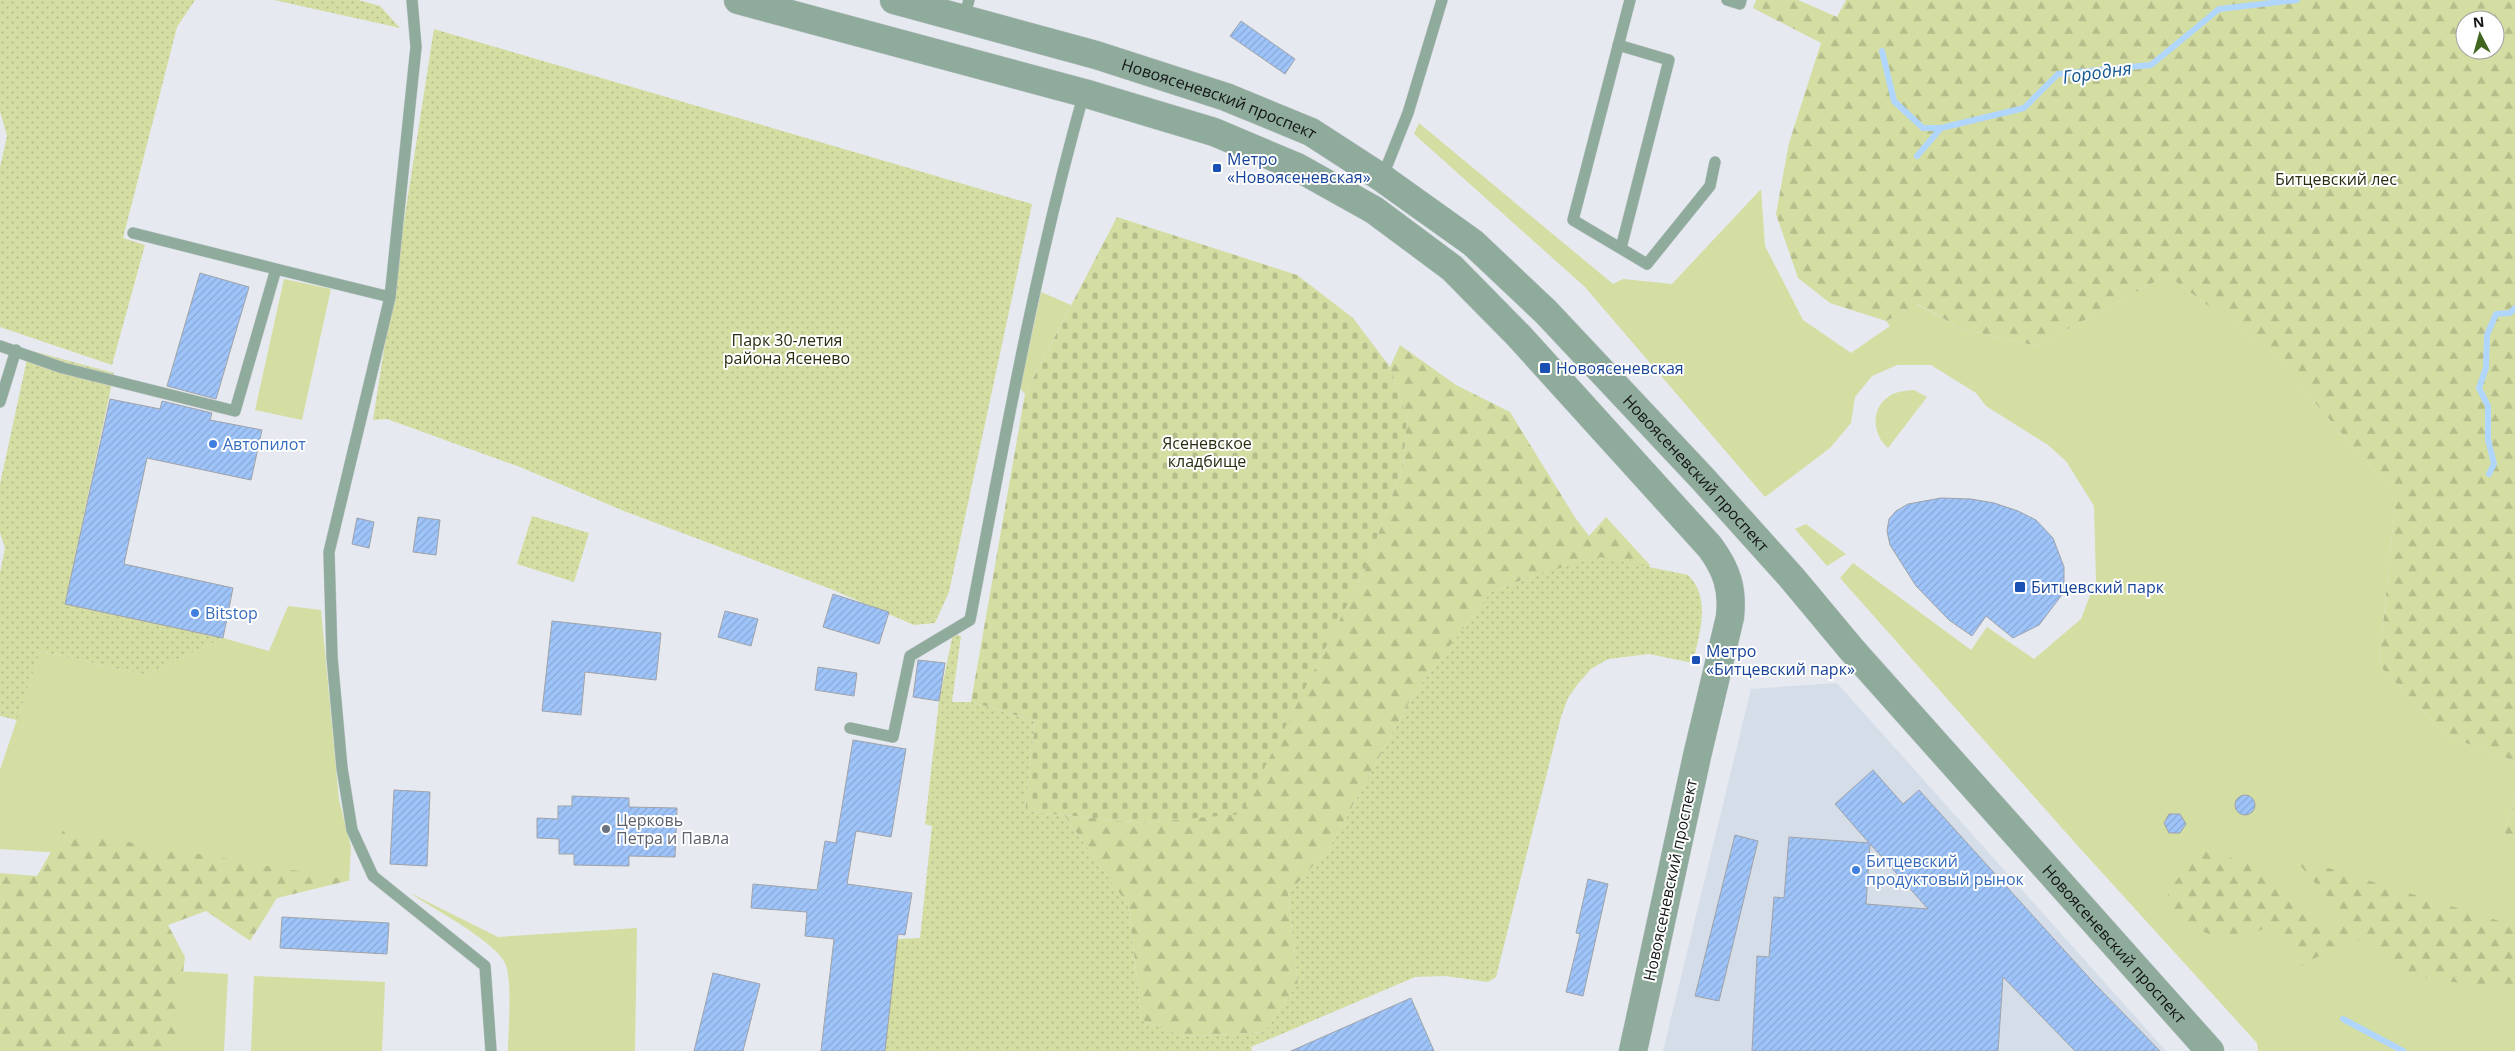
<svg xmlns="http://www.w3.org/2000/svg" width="2515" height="1051" viewBox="0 0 2515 1051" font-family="'Open Sans',sans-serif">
	<defs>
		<pattern id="forest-firs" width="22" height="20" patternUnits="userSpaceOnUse" patternTransform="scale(1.25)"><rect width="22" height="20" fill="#d4dda2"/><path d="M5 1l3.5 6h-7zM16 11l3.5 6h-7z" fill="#b5bd8b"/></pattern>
		<pattern id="cemetery-stones" width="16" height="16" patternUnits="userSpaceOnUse" patternTransform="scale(1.25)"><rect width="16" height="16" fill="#d4dda2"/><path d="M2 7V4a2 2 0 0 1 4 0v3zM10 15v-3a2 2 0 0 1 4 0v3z" fill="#b5bd8b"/></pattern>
		<pattern id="park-dots" width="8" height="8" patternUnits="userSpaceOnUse" patternTransform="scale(1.25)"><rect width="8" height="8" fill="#d4dda2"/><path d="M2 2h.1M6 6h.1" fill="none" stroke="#b5bd8b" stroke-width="1.8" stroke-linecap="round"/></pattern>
		<pattern id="building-hatch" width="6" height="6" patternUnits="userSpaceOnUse" patternTransform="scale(1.25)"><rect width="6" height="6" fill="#9fc4fa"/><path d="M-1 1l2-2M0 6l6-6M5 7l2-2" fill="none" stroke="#88a8d5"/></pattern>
	</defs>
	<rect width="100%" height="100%" fill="#e6eaf0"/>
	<path fill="#d5dde9" d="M1837 683 2166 1051H1663L1751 689Z"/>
	<path fill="#d4dda2" d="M1419 123 1613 284 1623 279 1672 284 1761 189 1765 246 1803 320 1851 353 1890 326 1886 321 1917 304 1962 329 2037 346 2167 275 2271 352 2396 496 2379 665 2447 736 2515 761V798L2504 833 2515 837V1051H2258L2257 1043 2077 845 1840 578 1853 563 1971 650 1987 627 2034 659 2081 619 2096 580 2094 506 2066 461 2048 445 1986 406 1976 393 1931 365H1897L1872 376 1855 397 1851 423 1830 448 1765 497 1585 287 1414 134Z
		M284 279 331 289 302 420 255 410Z
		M1041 292 1071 305 1025 394 1020 388Z
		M1914 390 1927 397 1888 448C1873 435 1870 410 1888 397 1895 391 1905 391 1914 390Z
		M1806 524 1846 554 1827 566 1795 529Z
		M288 606 321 610 339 800 351 847 349 881 265 866 0 849V770L40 651 145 675 223 638 269 651Z
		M410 893 498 937 637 928 635 1051H508C508 1031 513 980 505 963 495 941 432 908 410 893Z
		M177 971 228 974 224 1051H173Z
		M254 976 385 982 382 1051H251Z"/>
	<path fill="url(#forest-firs)" fill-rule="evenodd" d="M1756 0H1798L1837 17 1846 0H2515V761L2447 736 2379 665 2396 496 2271 352 2167 275 2037 346 1962 329 1918 304 1886 321 1830 303 1798 278 1776 214 1789 143 1821 43 1753 8ZM2465 20H2495V50H2465Z
		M1400 345 1456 385 1510 412 1576 519 1589 536 1606 517 1650 565 1643 585 1538 574 1491 592 1415 692 1330 847 1288 894 1298 983 1265 1032 1184 1037 1142 1020 1128 905 1064 815 1144 823 1241 813 1365 570 1403 466 1407 418 1390 367Z
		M2515 798V837L2504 833Z
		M63 831 351 880 277 898 250 941 206 911 168 925 185 957 173 1051H0V873L37 876Z
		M2206 849 2251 865 2331 941 2345 918 2293 857 2515 926V992L2410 975 2353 937 2294 970 2300 952 2267 926 2237 945 2168 918V889Z"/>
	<path fill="url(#cemetery-stones)" d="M1117 217 1297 275 1353 318 1390 367 1407 418 1403 466 1365 570 1241 814 1144 823 1025 811 1035 721 971 702 1025 394Z"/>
	<path fill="url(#park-dots)" d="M0 0H195L177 27 123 238 145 245 112 365 0 327V167L7 136 0 111Z
		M274 0H358L380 6 400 28Z
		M434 29 1032 204 949 592 935 623 914 625 831 589 624 511 520 467 387 419 373 420Z
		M29 350 114 373 65 604 223 638 145 675 40 651 17 720 0 716V573L5 548 0 533V484Z
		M532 516 589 533 574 582 517 564Z
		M1600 557 1688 575C1712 599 1699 633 1693 663L1649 654 1608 659 1591 669 1577 685 1568 698 1561 717 1496 977 1488 982 1445 976 1415 977 1251 1047 1252 1051H885L897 939 920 938 932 826 925 824 939 701 953 634 961 636 952 702H971L1035 721 1025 811 1064 815 1128 905 1142 1020 1184 1037 1265 1032 1298 983 1288 894 1330 847 1415 692 1491 592 1538 574Z"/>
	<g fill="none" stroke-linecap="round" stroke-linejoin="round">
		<path stroke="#b0d6fe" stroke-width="6" d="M1882 51 1894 101 1923 128H1941L2024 108 2058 74 2151 65 2219 9 2297 0
			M1917 156 1941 128
			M2489 474 2494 464 2488 439V406L2479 388 2486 368 2487 335 2496 314 2510 313 2515 308
			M2343 1019 2403 1051"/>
	</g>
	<path fill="url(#building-hatch)" stroke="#9fa3a8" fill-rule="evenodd" d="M1241 21 1295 59 1285 74 1230 36Z
		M200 273 249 287 216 399 167 386Z
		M110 399 160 409 162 401 212 413 210 420 262 430 251 480 147 458 124 564 233 588 223 638 65 604Z
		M1941 498 1971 499 1994 503 2018 511 2036 520 2053 538 2064 567V585L2061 596 2039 625 2013 638 1986 616 1972 636 1949 620 1916 586 1890 545 1887 531 1889 519 1896 511 1908 504Z
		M418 517 440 520 436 555 413 552Z
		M357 518 374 522 369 548 352 544Z
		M833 594 889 612 879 644 823 627Z
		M725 611 758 619 751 646 718 637Z
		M552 621 661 633 656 680 585 672 581 715 542 711Z
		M918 660 945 663 939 701 913 697Z
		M818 667 857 673 854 696 815 690Z
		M853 740 906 749 891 837 856 831 847 884 912 893 905 935 898 934 885 1051H821L834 939 805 936 807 912 751 908 753 884 817 890 825 841 836 843Z
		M1873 770 1903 804 1919 790 2093 982 2160 1051H2075L2003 977 1998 1051H1752L1757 956 1769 957 1774 897 1784 898 1789 837 1869 843 1835 804ZM1870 844 1882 857 1928 909 1866 904Z
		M394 790 430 792 427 866 390 864Z
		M2235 805a10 10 0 1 1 20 0a10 10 0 1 1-20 0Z
		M572 796 629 798V807L677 808 675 857 629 856V866L574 865V854H559V839L537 838V818L558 819V806H572Z
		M2169 814H2180L2186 824 2180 833H2169L2164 823Z
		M1735 835 1758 841 1719 1001 1695 996Z
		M1588 879 1608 884 1583 996 1566 992 1580 934 1576 933Z
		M282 917 389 923 387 954 280 948Z
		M713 973 760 984 743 1051H694Z
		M1411 998 1434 1051H1291Z"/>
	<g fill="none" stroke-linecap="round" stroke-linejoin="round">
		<g stroke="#c4c8cd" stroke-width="12">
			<path id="service" d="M412 0 416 47 390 297 329 552 332 657 342 768 352 830 373 876 485 966 491 1051
				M1630 0 1573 220 1647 264 1710 186 1715 162
				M1727 0 1740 4 1741 0
				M964 18 969 0
				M1618 45 1669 60 1621 248
				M1382 178 1408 113 1442 0
				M133 233 276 269
				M0 346 63 368 235 411 276 269 390 297
				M0 402 16 350
				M850 728 893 737 910 656 970 620C1004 443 1035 266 1084 93"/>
		</g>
		<g stroke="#c4c8cd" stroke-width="29">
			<g id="tertiary">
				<path d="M738 0 1084 93 1214 132 1297 167 1374 210 1452 268 1519 336 1710 547C1727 570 1733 589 1730 617L1697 756 1633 1051"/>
				<path id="s1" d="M894 0 1096 55 1226 97 1311 132 1382 178 1473 243 1546 312 1703 479 1792 578 1852 650 2210 1051"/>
			</g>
		</g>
		<use href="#service" stroke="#8eab9b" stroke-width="11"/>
		<use href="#tertiary" stroke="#8eab9b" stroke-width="28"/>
	</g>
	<g fill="#1a4fb4" stroke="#fff" stroke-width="2">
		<rect x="1212" y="163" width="10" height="10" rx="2.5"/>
		<rect x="1539" y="362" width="12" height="12" rx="2.5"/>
		<rect x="2014" y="581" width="12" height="12" rx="2.5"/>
		<rect x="1691" y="655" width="10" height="10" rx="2.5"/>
	</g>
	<g fill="#3f7fe0" stroke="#fff" stroke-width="2">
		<circle cx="213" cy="444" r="5"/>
		<circle cx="195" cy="613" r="5"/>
		<circle cx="1856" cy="870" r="5"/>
	</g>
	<circle fill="#6b7280" stroke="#fff" stroke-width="2" cx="606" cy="829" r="5"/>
	<g text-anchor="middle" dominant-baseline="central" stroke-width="4" stroke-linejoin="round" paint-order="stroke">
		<g font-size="16" fill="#121415" stroke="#fff">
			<text stroke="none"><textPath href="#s1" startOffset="340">Новоясеневский проспект</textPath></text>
			<text stroke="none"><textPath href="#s1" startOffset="955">Новоясеневский проспект</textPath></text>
			<text transform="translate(1670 880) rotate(-78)">Новоясеневский проспект</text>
			<text stroke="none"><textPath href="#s1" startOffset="1585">Новоясеневский проспект</textPath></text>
		</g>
		<g font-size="16" fill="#164399" stroke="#fff" text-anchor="start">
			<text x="1227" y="159">Метро<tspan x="1227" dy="18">«Новоясеневская»</tspan></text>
			<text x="1556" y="368">Новоясеневская</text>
			<text x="2031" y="587">Битцевский парк</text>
			<text x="1706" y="651">Метро<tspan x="1706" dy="18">«Битцевский парк»</tspan></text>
		</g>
		<g font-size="16" fill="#2a2d10" stroke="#fff">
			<text x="2336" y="179">Битцевский лес</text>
			<text x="787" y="340">Парк 30-летия<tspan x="787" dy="18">района Ясенево</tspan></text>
			<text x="1207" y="443">Ясеневское<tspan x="1207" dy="18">кладбище</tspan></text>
		</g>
		<g font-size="16" fill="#366cbe" stroke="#fff" text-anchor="start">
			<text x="223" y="444">Автопилот</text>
			<text x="205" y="613">Bitstop</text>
			<text x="1866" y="861">Битцевский<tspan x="1866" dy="18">продуктовый рынок</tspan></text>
		</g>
		<g font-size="16" fill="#5b616d" stroke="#fff" text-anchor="start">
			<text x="616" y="820">Церковь<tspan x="616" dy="18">Петра и Павла</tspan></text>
		</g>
		<g font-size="18" font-style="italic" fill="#135691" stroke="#fff">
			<text transform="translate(2097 72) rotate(-8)">Городня</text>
		</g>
	</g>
	<g transform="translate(2480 35) rotate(354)"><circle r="24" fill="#ffffff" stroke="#a0a1a1"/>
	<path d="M0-4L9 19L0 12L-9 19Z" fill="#406620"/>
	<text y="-8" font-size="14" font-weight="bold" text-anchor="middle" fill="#121415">N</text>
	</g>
</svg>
